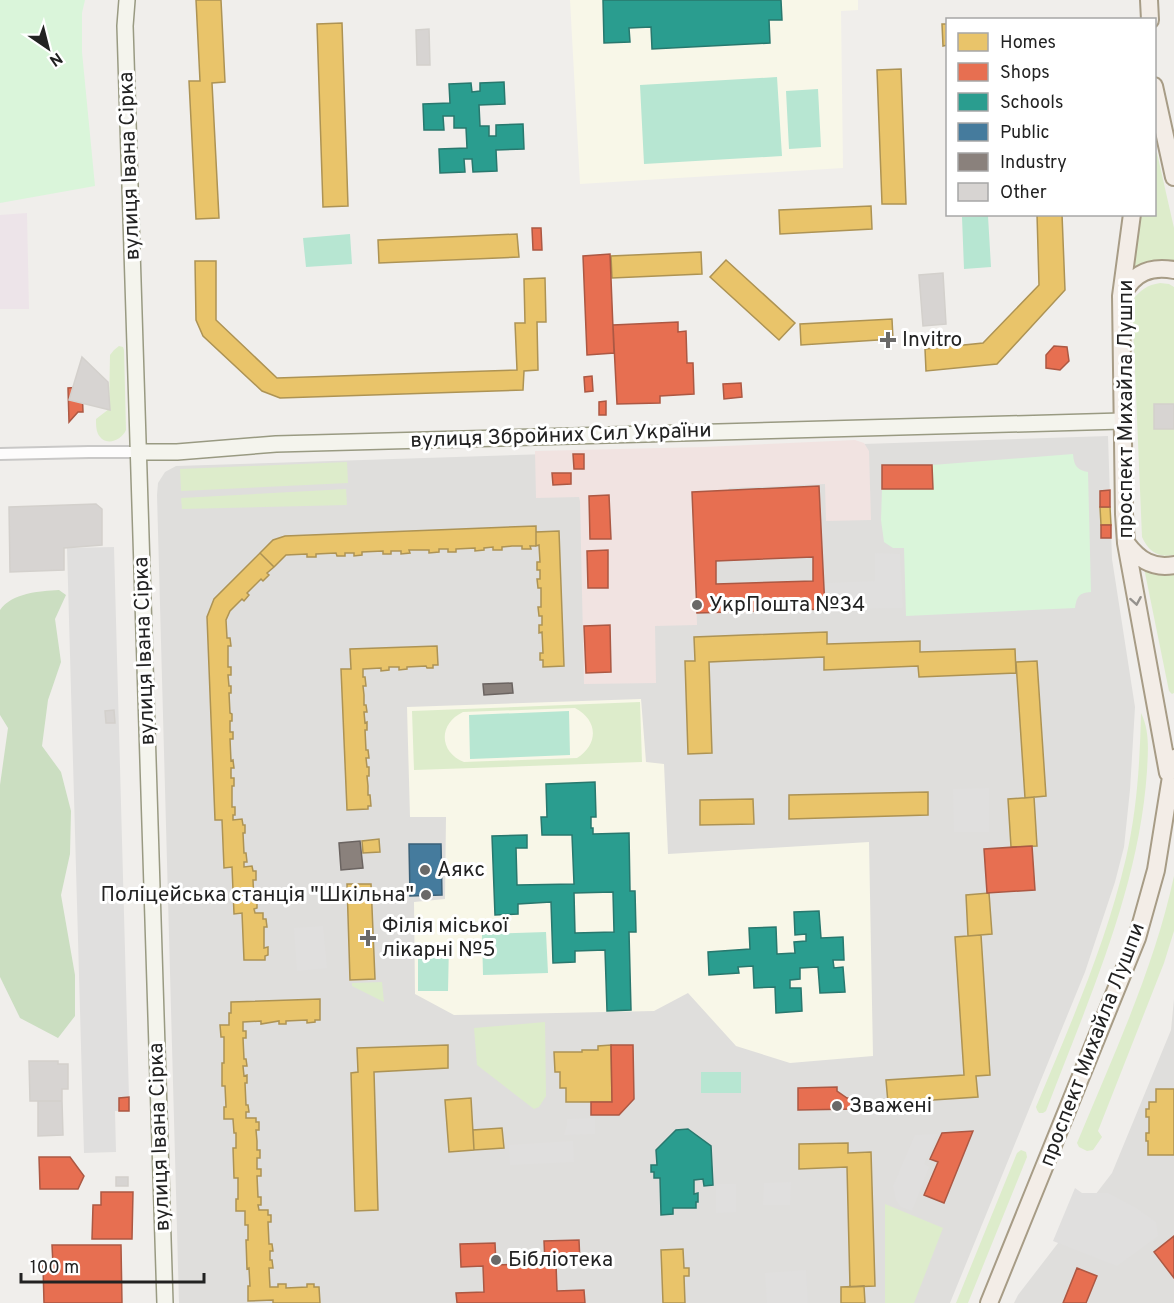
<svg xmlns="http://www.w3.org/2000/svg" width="1174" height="1303" viewBox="0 0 1174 1303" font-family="Overpass,sans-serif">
	<rect width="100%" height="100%" fill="#f0eeeb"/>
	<path fill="#dfdedc" d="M1108 436 1112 559 1135 707 1130 790 1124 847 1115 882 1085 972 950 1303H179L157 495 158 483 165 472 176 466Z
		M1174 999V1303H1014L1018 1295 1112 1173 1171 1030Z"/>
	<path fill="#f1e3e1" d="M855 440 864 443 869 451 871 520 826 521 825 484 729 488 728 490 693 492 697 625 655 626 656 683 584 684 580 501 579 497 536 498 535 451 704 447Z"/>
	<path fill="#ede4e9" d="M27 213 29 309H0V215Z"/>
	<path fill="#f8f7e8" d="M570 0H858V10L841 11 843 168 580 184Z
		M641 699 646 762 664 764 668 854 869 842 873 1056 790 1063 736 1046 688 993 654 1011 454 1015 415 994 414 902 445 899 446 817H410L407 707Z"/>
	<path fill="#ddeccb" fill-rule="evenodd" d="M1155 152 1157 153 1174 228V263C1156 258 1145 261 1130 271L1138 215 1154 214Z
		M1160 283 1169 284 1174 287V555C1158 558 1149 552 1142 537L1132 300C1141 290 1147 285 1160 283Z
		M119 346 123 347 124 350 126 430C121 441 105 447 98 434 96 430 96 424 96 419L109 409 110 355 114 350Z
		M347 462 348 483 181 491 180 469Z
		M346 489 347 505 182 509 181 498Z
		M1144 568 1157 573 1174 574V693L1172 694 1169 691Z
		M640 702 642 762 414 770 412 711ZM575 708C598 720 599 744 577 758L464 762C439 752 438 724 463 712Z
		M1141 713C1150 731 1148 751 1147 771 1139 890 1088 1000 1046 1111L1043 1113H1039L1037 1110 1036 1107C1070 1025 1106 944 1126 858 1137 810 1140 761 1141 713Z
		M1174 876V931L1164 963 1098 1131 1102 1137 1093 1150 1087 1151 1079 1147 1077 1143C1113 1056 1154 969 1174 876Z
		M382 982 384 1002 352 986V983Z
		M545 1022 546 1096 539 1107 534 1109 477 1065 474 1028Z
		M1021 1150 1026 1152 1027 1157 968 1303H956L1017 1153Z
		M885 1204 943 1228 914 1303H885Z"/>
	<path fill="#cbdec1" d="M59 590 66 595 55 619 61 662 48 700 42 746 61 772 71 811 70 854 61 895 75 975V1016L58 1038 20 1018 0 977V785L8 728 0 715V610C12 593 39 591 59 590Z"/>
	<path fill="#daf5da" d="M0 0H85L82 13V52L95 186 0 203Z
		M1073 454C1074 466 1077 470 1088 472L1091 592C1079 593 1077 596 1075 608L906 616 904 548H893L884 542 881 520 882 489H933L932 465Z"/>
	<path fill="#b7e6d2" d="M777 77 782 156 644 164 640 85Z
		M818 89 821 147 789 149 786 91Z
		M988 216 991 267 964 269 962 217Z
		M350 234 352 264 306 267 303 238Z
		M569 711 570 755 470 759 469 715Z
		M546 932 548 973 483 975 482 934Z
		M418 944H449L448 991H418Z
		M701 1072H741V1093H701Z"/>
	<path fill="#e0dfde" d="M114 547 129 1097 119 1098V1111H115L116 1152 84 1153 67 548Z
		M875 553 900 554 903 608 825 609 824 583 875 581Z
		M989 788V832H954L953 789Z
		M323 926 327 968 297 971 294 928Z
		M595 1118V1134L564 1135 567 1125V1119Z
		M937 1134 924 1164 929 1167 912 1211 901 1207 896 1200 893 1186 915 1135Z
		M573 1141 574 1162 510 1165 509 1145Z
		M791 1182 790 1205H763L764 1183Z
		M716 1184H736V1212L716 1213Z
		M1075 1188 1082 1193H1108L1136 1208 1156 1222 1158 1236 1117 1266 1053 1241Z
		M806 1270 808 1303H767L765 1273Z"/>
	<path fill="#e9c46a" stroke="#ad9354" stroke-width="1.5" d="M196 0H221L225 82 212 83 219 218 196 219 189 81H200Z
		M342 23 348 206 323 207 317 24Z
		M942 24H948V45L943 46Z
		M901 69 906 204H882L877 70Z
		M871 206 872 229 780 234 779 210Z
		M1037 214H1062L1065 290 997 364 926 371 925 349 983 343 1039 285Z
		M517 234 519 257 379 263 378 240Z
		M701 252 702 274 612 278 611 256Z
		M726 260 795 323 779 340 710 277Z
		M195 261H216V320L277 378 517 370 515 323H525L524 279 545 278 546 322H537L538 370 524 371 523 390 280 398 262 391 203 336 196 320Z
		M892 319 893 339 801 345 800 324Z
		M1100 507H1110L1111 525H1101Z
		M536 526V546H530L531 549H522V546H512L502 547V550H493V547L484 548V550L475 551V548L456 549V552H448V549H439V552L429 553V550H409L410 553 401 554V551H391V554H383V551L362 552V555L354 556V553H345V556H337L336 553 316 554V557H307V554L286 555 274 567 260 553 273 540 285 536Z
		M559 531 564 666 543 667V660H540V653H543L542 632 539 633V625H542V616H539L538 607H541V588H538L537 579H540V570H537V562H540L539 545 536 546V532Z
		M260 553 274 567 267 573 269 575 263 581 261 579 247 593 249 595 244 601 242 599 230 611 226 620 227 638H230L231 646H228V667H231V675H228L229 686H231V693H229L230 713 232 714V721H230V732H233V739H230L231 761 233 760 234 768H231V778H234V786H232V807H235V815H233V820L242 819 243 825H245V833H243L244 853H246L247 862H244V867L252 866 253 871H256V880H253L254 901H257V908L254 909 255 913H263V919H266L267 927H264V948L268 947V955L265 956V960H244L242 913 234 914 232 867 224 868 222 820H215L207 617 214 599Z
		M827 632V644L920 641V652L1015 649 1016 673 919 677 918 666 824 670V657L709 662 712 753 688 754 685 661H695L694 637Z
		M437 646 438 665H433V668H427L426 666 407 667V669L399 670V667H389V670L381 671V668L363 669V677H365L366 686H363L364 695V705H366L367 712H364L365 723 367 722V730H365L366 750H368L369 758H366L367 767H369V776H367L368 786V795H370L371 806H368V809L347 810 341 669H351L350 649Z
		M1037 661 1046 796 1025 798 1016 662Z
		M928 792V815L789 819V795Z
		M1034 797 1037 846 1011 847 1008 799Z
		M753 799 754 824 700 825V800Z
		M379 839 380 852 363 853 362 841Z
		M347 884H371L375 979 350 980Z
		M989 893 992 934 968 936 966 895Z
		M981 935 990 1075 976 1076 978 1097 888 1103 886 1080 964 1075 955 937Z
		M320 999V1020H315V1022L307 1023V1020L286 1021V1024H279V1021L261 1024V1021L243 1022V1031H246V1038H243L244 1059H246L247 1066H243L244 1076 247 1075V1083H245L246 1105H248L249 1112H246V1118H256V1122H259V1130H256L257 1141V1150H260V1158H257V1169H261V1176H257L258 1197H261V1205H258L259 1210H268V1215H271V1222H268L269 1244H272L273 1251H270V1260H272L273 1268H269L270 1287H278V1284H286V1288L307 1287V1284H314V1287H319L320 1303H273V1300L248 1301V1286H250L249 1268 247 1269 246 1240H248V1225H245V1211H236V1199H238V1178H234L233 1148H236V1133H234L233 1119H224V1107H226L225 1086H222V1063H224V1037H221L220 1025H229V1013H231V1002Z
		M448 1045V1068L374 1072 378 1210 355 1211 351 1073 358 1072 357 1048Z
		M611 1045 612 1102H566V1088H560V1072H555L554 1052H582V1050H598V1046Z
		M1156 1089H1174V1155H1148V1141H1146V1133H1149V1117H1146V1109H1149V1102H1156Z
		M471 1098 474 1150 449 1152 445 1100Z
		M502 1128 504 1148 474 1150 473 1130Z
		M848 1143V1153L871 1152 875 1286 850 1287 847 1167 799 1169V1144Z
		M683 1249 684 1268H689V1276H684L685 1303H663L661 1250Z
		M864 1286 865 1303H841V1287Z"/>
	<path fill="#e76f51" stroke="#ac5843" stroke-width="1.5" fill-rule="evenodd" d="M532 228H541L542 250H533Z
		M610 254 614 353 587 355 583 256Z
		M678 322V332L686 331 687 363H693L694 394 660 396V403L617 404 613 325Z
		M1054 346 1067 347 1069 361 1060 370 1046 368V355Z
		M592 376 593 391 585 392 584 377Z
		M741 383 742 397 724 399 723 384Z
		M82 387 83 412H78L69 422 68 388Z
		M606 401V415H599V402Z
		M573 454H584V469H574Z
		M882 465H932L933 489H882Z
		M552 473H571V484L553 485Z
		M819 486 825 609 697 613 692 492ZM813 557V581L716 584V561Z
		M1110 490V507H1100V491Z
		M609 495 611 539H590L589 496Z
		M1101 525H1111V538H1101Z
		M608 550V588H588L587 551Z
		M610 625 611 672 586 673 584 626Z
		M1032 846 1035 890 987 893 984 849Z
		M611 1045H633L634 1099 619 1115H591V1102H612Z
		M837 1087V1091L847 1098H853V1109L798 1110V1088Z
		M129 1097V1111H119V1098Z
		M973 1131 944 1203 924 1195 938 1162 930 1159 942 1133Z
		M39 1157H70L84 1176 78 1189H40Z
		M101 1192H133L132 1239H92L93 1205H101Z
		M1174 1236V1278L1154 1252Z
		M579 1240 580 1263 556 1264 557 1291 584 1290 585 1303H457L456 1293 484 1292 483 1266 461 1267 460 1244 495 1243 496 1265 545 1263 544 1241Z
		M52 1245H121L122 1303H44L43 1266 53 1265Z
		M1077 1268 1097 1276 1086 1303H1063Z"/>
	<path fill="#2a9d8f" stroke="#28786e" stroke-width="1.5" fill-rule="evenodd" d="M603 0H781L782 20H769L770 43 652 49 651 27 629 28 630 42 604 43Z
		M504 82 505 104 479 105 480 126H489V136H496V125L523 124 524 149 496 150 497 171 473 172 472 159H464L465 172 440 173 439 149 467 148 466 128H454V116H443L444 130H424L423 104 450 103 449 84 471 83 472 92 480 91V83Z
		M595 782 596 817H591V828H593V834L629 833 630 891H635L636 932H629L631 1010 607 1011 605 950 575 951V962L553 963 551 902 518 904V914L495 915 492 836 527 835V848H516L517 885 574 884 572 835H542L541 817H547L546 784ZM613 892 614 932 575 933 574 893Z
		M819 911 821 938 843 937 844 960H833L834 968 843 967 845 992 820 993 818 967 800 968V979L790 980V988H801L802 1011 776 1013 775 987 754 988 753 966 738 967 739 973 709 975 708 952 750 949 749 928 776 927 777 954 795 953 794 942 806 941V934L795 935 794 912Z
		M688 1129 711 1146 713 1185 704 1186 703 1179 694 1180V1194L698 1193V1202H696V1208H673V1214L661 1215 660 1178H654V1172H651V1165H657L656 1150 676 1130Z"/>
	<path fill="#457b9d" stroke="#3a6078" stroke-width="1.5" d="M409 844H441L442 895 410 896Z"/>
	<path fill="#8a817c" stroke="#6b6461" stroke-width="1.5" d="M512 683 513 693 484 695 483 684Z
		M360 841 363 868 341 870 339 843Z"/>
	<path fill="#d7d4d2" stroke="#d3d0cc" stroke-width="1.5" d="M429 29 430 65H417L416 30Z
		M943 273 946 324 923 326 919 275Z
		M82 357 108 382 110 410 69 400Z
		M1154 404H1174V429H1154Z
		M96 504 102 509V545L64 548V570L10 572 9 507Z
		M114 710 115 723H106L105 711Z
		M29 1061H58V1064H68V1089H62V1101H30Z
		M38 1101H62L63 1135 38 1136Z
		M116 1177H128V1186H116Z"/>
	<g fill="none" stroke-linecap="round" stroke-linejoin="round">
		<g stroke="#c9c8c7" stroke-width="14">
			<path id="street" d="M0 454 89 452H139"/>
		</g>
		<g stroke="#999a82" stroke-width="18">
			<path id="secondary" d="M127 0 125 26 165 1303
				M139 452H177L276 444 1122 421"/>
		</g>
		<g stroke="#a79c86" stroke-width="20">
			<path id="primary" d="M1149 0 1150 20
				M1154 86 1174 177
				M1132 214 1121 296 1124 514 1126 543 1168 773
				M1123 294C1134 272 1151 266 1174 270
				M1127 544C1139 560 1153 569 1174 565
				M989 1303 1137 938 1156 870 1174 758"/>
		</g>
		<use href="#street" stroke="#fdfcfc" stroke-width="10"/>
		<use href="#secondary" stroke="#f4f4ed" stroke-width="15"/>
		<use href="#primary" stroke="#f3ede7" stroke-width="16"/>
	</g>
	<defs><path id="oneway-chevron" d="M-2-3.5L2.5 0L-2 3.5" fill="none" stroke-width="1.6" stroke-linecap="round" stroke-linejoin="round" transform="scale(1.5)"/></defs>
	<use stroke="#95928e" href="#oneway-chevron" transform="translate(1136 601) rotate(80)"/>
	<g fill="#6a6968" stroke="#fff" stroke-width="2">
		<path d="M885 331h6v6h6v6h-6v6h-6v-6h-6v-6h6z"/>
		<circle cx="697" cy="605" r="6"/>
		<circle cx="425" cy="870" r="6"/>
		<circle cx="426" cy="895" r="6"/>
		<path d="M365 929h6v6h6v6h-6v6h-6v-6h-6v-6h6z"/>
		<circle cx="837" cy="1106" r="6"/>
		<circle cx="496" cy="1260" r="6"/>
	</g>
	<g text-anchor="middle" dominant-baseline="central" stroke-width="6" stroke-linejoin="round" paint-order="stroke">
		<g font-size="21" fill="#222" stroke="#fff">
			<text transform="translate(130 166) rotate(-92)">вулиця Івана Сірка</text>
			<text transform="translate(1126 409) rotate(-90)">проспект Михайла Лушпи</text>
			<text transform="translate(561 436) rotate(-2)">вулиця Збройних Сил України</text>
			<text transform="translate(145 651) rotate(-92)">вулиця Івана Сірка</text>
			<text transform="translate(1093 1045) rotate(-69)">проспект Михайла Лушпи</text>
			<text transform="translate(160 1137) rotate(-92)">вулиця Івана Сірка</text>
		</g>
		<g font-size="21" fill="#222" stroke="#fff" text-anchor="start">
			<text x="902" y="340">Invitro</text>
			<text x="709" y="605">УкрПошта №34</text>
			<text x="437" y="870">Аякс</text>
			<text x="414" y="895" text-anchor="end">Поліцейська станція "Шкільна"</text>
			<text x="382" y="926">Філія міської<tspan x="382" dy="24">лікарні №5</tspan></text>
			<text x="849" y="1106">Зважені</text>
			<text x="508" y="1260">Бібліотека</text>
		</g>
	</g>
	<rect x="946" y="18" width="210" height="198" fill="#ffffff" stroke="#a7a7a7" stroke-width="1.5"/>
	<rect x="958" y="33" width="30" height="18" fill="#e9c46a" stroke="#a7a7a7" stroke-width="1.5"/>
	<text x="1000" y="48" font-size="18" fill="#222222">Homes</text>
	<rect x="958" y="63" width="30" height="18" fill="#e76f51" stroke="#a7a7a7" stroke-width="1.5"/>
	<text x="1000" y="78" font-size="18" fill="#222222">Shops</text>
	<rect x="958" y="93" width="30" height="18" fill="#2a9d8f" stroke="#a7a7a7" stroke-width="1.5"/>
	<text x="1000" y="108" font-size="18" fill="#222222">Schools</text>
	<rect x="958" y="123" width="30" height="18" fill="#457b9d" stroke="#a7a7a7" stroke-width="1.5"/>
	<text x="1000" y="138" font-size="18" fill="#222222">Public</text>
	<rect x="958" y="153" width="30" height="18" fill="#8a817c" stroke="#a7a7a7" stroke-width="1.5"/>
	<text x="1000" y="168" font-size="18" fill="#222222">Industry</text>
	<rect x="958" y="183" width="30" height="18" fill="#d7d4d2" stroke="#a7a7a7" stroke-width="1.5"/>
	<text x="1000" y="198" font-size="18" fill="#222222">Other</text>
	<g transform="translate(48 48) rotate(145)" stroke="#ffffff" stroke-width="4.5" paint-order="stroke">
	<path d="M0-4.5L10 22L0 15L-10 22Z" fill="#222222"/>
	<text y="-9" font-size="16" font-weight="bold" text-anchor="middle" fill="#222222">N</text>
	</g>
	<path d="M21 1273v9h183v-9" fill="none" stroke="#222222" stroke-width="3"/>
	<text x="30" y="1273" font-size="18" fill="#222222" stroke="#ffffff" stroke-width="4.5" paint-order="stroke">100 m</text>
</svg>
